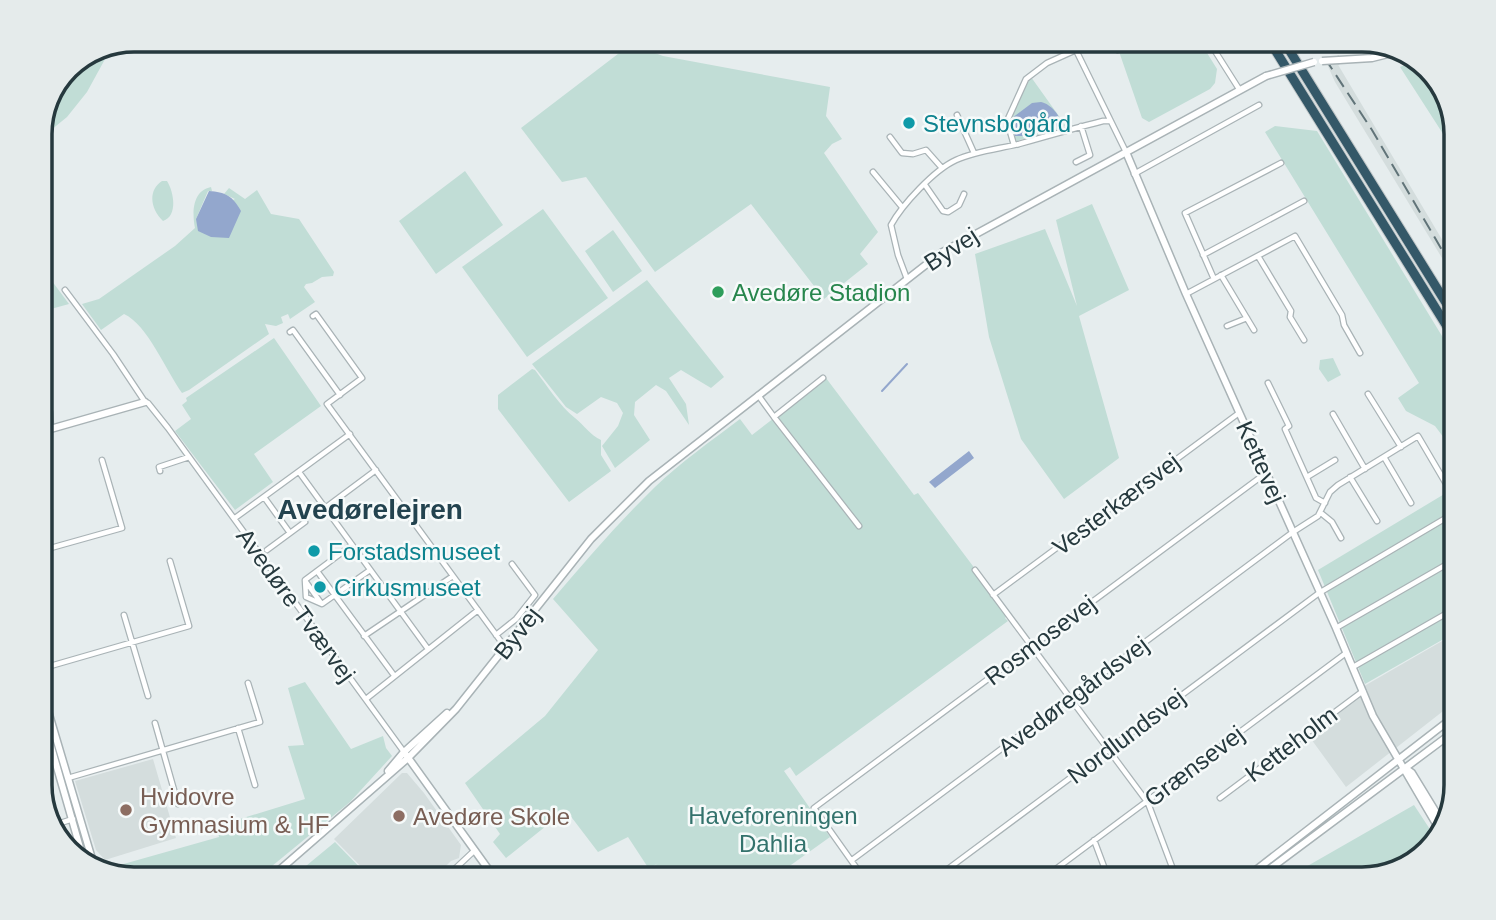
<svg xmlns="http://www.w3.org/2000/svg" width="1496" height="920" viewBox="0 0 1496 920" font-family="Helvetica,sans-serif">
	<rect width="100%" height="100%" fill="#e6edee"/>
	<path fill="#d4dddd" d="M1337 63 1456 263V281L1335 82 1327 64Z
		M1456 633V701L1346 787 1306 732 1366 685Z
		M153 759 176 838 105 860 96 850 75 781Z
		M402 773H407L424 793 461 845 459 858 451 861 432 880H374L334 839Z"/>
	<path fill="#c1ddd6" d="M1115 40H1199L1217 69 1215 83 1210 89 1149 122 1142 118Z
		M631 44 663 56 830 87 826 116 842 139 832 144 824 153 878 232 860 254 868 264 824 299 751 204 655 272 586 177 562 182 521 128Z
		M110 50 87 92 67 117 40 139V128L68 67Z
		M1416 60 1426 70 1422 78 1441 107 1448 104 1450 109 1446 112 1456 128V154L1400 67Z
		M1031 77 1066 126 1010 143 1003 120 1007 114 1012 113Z
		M1275 126 1317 131 1456 359V454L1435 426 1406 411 1398 398 1419 383 1265 132Z
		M465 171 503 225 436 274 399 221Z
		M162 181H167C174 192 178 216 163 221 151 210 147 191 162 181Z
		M211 187 212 191H208L196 219 235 199 224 194 229 188 245 199 257 190 271 214 299 219 334 272 333 276 322 277 312 283 306 284 304 287 315 302 290 319 288 314 281 317 283 323 276 326 265 324 269 334 189 390 182 393C167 372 147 324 124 314L101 330 82 304 99 299 175 246 195 228C192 213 192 191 211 187Z
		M1092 204 1129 290 1079 316 1119 458 1064 499 1021 439 989 337 975 254 1045 229 1077 306 1056 220Z
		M543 209 608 298 527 357 462 267Z
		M613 230 642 271 613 292 585 251Z
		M40 265 69 304 40 312Z
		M647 280 724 377 711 388 681 370 669 378 686 404 689 425 666 391 656 385 635 402 634 415 650 440 615 468 602 446 618 426 623 413 617 403 601 397 577 414 566 407 532 364Z
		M274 338 321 406 254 454 273 482 235 510 175 431 191 419 182 405 187 401 186 398Z
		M1333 358 1341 375 1328 382 1319 369 1320 360Z
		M532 369 535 370C548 387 559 405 575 418 585 426 589 434 601 440V455L611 471 569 502 498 409V395Z
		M826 378 914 495 918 493 1009 614 1005 618 1008 621 796 776 790 767 784 771 830 837 770 880H637L658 863 649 869 628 837 598 852 566 810 506 858 493 842 500 834 465 783 545 716 598 650 553 599C586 560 619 522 655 487 681 462 711 441 740 419L752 435Z
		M1456 487V632L1365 684 1318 570Z
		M305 682 351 749 383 736 386 748 392 756 350 802 255 880H134L123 877 120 865 219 837 217 826 305 799 288 746 304 745 288 688Z
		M1414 805 1437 840 1409 867 1362 880H1283Z
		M335 842 372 880H289Z"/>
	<path fill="#93a7cd" d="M1426 70 1443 87 1448 104 1441 107 1422 78Z
		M1041 102C1051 104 1061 116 1061 125L1023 136H1015L1011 126 1012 118 1032 103Z
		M209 191C225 192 233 196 241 211L229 238 211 237 198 231 196 219Z
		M969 451 974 458 935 488 929 482Z"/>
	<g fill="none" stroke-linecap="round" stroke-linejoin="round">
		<path stroke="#93a7cd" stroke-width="2" d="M882 391 907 364"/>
		<g stroke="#a9b3b6" stroke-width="7">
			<path id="minor" d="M1071 40 1126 152
				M1208 40 1239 89
				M1118 50 1141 40
				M957 115 974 153
				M890 137 902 153 913 154 926 150 942 168
				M1014 145 1007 121 1026 79 1047 63 1076 50
				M1076 162 1090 155 1081 126
				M873 172 902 207
				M1134 174 1259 105
				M925 185 943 211 948 212 959 205 964 194
				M1203 255 1304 201
				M1258 256 1291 311 1290 317 1304 340
				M1221 275 1254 330
				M907 279 898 255 891 225C902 205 934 170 956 160 976 151 998 149 1019 144 1047 136 1075 128 1103 121H1110
				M1214 279 1185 213 1281 163
				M65 290 113 354 145 402 148 403 168 428 404 752
				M1186 294 1295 236 1342 315 1344 325 1360 353
				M313 316 316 314 362 378 327 404 505 647
				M1227 326 1247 318
				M290 332 293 330 340 395
				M40 381 50 412 51 429
				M1268 383 1289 426 1285 429 1316 498 1325 503
				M1368 394 1401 447
				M758 395 774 417 823 378
				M1333 414 1365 469
				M774 417 859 526
				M1384 457 1411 503
				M160 471 159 467 189 457
				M299 472 428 649
				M1307 477 1335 460
				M1350 477 1377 521
				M264 497 290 533
				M325 508 376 470
				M1321 513 1332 522 1341 538
				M235 518 350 434
				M352 545 305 580 306 597 322 604 370 570
				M267 550 305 522
				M40 551 122 528 102 460
				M975 570 1148 803 1177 880
				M317 571 393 674
				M306 582 321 603
				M993 595 1239 413
				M124 615 148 696
				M1336 628 1456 559
				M496 635 516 619 535 595 512 564
				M364 636 453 576
				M1353 667 1456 608
				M40 669 189 626 170 561
				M366 699 478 610
				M155 723 178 804
				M238 728 255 785
				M68 778 260 722 248 683
				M1220 798 1363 691
				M51 826 73 819
				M1094 840 1109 880
				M852 860 1293 532 1318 516 1330 492 1338 485 1418 436 1445 482
				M443 880 475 850
				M865 880 814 808 1266 473
				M933 880 1319 593 1456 512
				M1041 880 1346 653"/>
		</g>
		<g stroke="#a9b3b6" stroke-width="9">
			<path id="tertiary" d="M1339 60 1372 58 1400 51
				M1126 152 1186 294 1336 628 1373 716 1442 834
				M40 432 145 402
				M40 684 95 869
				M40 708 85 865
				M404 752 496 880
				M1405 768 1412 773 1445 827
				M388 771 404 752 447 713
				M268 880 408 758 456 709 591 539 649 481 941 253 1266 76
				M1243 880 1456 715
				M1255 880 1456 730"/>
		</g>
		<g stroke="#c2c8c9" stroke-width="11">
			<path id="motorway" d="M1269 40 1456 341
				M1283 40 1456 319"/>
		</g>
		<use href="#minor" stroke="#fff" stroke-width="4.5"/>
		<use href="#tertiary" stroke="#fff" stroke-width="6"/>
		<use href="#motorway" stroke="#345868" stroke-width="9"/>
		<path stroke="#617479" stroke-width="2" stroke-dasharray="14 7" stroke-linecap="butt" d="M1313 40 1372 130 1456 274"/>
		<g stroke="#a9b3b6" stroke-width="9" stroke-linecap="butt">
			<path id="tertiary-bridge" d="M1322 61 1339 60
				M1266 76 1314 62"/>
		</g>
		<use href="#tertiary-bridge" stroke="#fff" stroke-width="6"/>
	</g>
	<g fill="#0f9aa8" stroke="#f6fafa" stroke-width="2.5">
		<circle cx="909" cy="123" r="7"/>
		<circle cx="314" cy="551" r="7"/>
		<circle cx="320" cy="587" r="7"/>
	</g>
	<circle fill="#2e9e5b" stroke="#f6fafa" stroke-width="2.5" cx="718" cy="292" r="7"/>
	<g fill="#8d6e63" stroke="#f6fafa" stroke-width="2.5">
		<circle cx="126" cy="810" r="7"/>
		<circle cx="399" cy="816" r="7"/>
	</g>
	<g text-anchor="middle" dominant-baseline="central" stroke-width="5" stroke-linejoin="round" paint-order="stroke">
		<g font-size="24" fill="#0d838f" stroke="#f6fafa" text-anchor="start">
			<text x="923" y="123">Stevnsbogård</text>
			<text x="328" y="551">Forstadsmuseet</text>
			<text x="334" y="587">Cirkusmuseet</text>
		</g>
		<g font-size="24" fill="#26393e" stroke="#f6fafa">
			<text transform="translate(951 249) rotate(-33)">Byvej</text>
			<text transform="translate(1261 462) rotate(66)">Kettevej</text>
			<text transform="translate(1116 504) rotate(-37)">Vesterkærsvej</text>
			<text transform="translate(296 605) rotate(54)">Avedøre Tværvej</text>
			<text transform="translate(517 633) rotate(-52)">Byvej</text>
			<text transform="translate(1040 640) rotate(-37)">Rosmosevej</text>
			<text transform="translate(1073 696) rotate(-37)">Avedøregårdsvej</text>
			<text transform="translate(1126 736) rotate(-37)">Nordlundsvej</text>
			<text transform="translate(1291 744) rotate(-37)">Ketteholm</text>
			<text transform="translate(1194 766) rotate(-37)">Grænsevej</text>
		</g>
		<g font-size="24" fill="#27864d" stroke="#f6fafa" text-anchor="start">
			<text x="732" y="292">Avedøre Stadion</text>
		</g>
		<g font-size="24" fill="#785e54" stroke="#f6fafa" text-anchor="start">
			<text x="140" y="796">Hvidovre<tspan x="140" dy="28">Gymnasium &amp; HF</tspan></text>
			<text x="413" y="816">Avedøre Skole</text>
		</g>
		<g font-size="24" fill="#33726c" stroke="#f6fafa">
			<text x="773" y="815">Haveforeningen<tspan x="773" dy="28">Dahlia</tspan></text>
		</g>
		<g font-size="28" font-weight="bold" fill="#23434f" stroke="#f6fafa">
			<text x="370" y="509">Avedørelejren</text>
		</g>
	</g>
	<path d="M0 0H1496V920H0ZM134 52H1362A82 82 0 0 1 1444 134V785A82 82 0 0 1 1362 867H134A82 82 0 0 1 52 785V134A82 82 0 0 1 134 52Z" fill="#e5ebeb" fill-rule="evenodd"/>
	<path fill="none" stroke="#26393e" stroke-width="3.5" d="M134 52H1362A82 82 0 0 1 1444 134V785A82 82 0 0 1 1362 867H134A82 82 0 0 1 52 785V134A82 82 0 0 1 134 52Z"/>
</svg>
